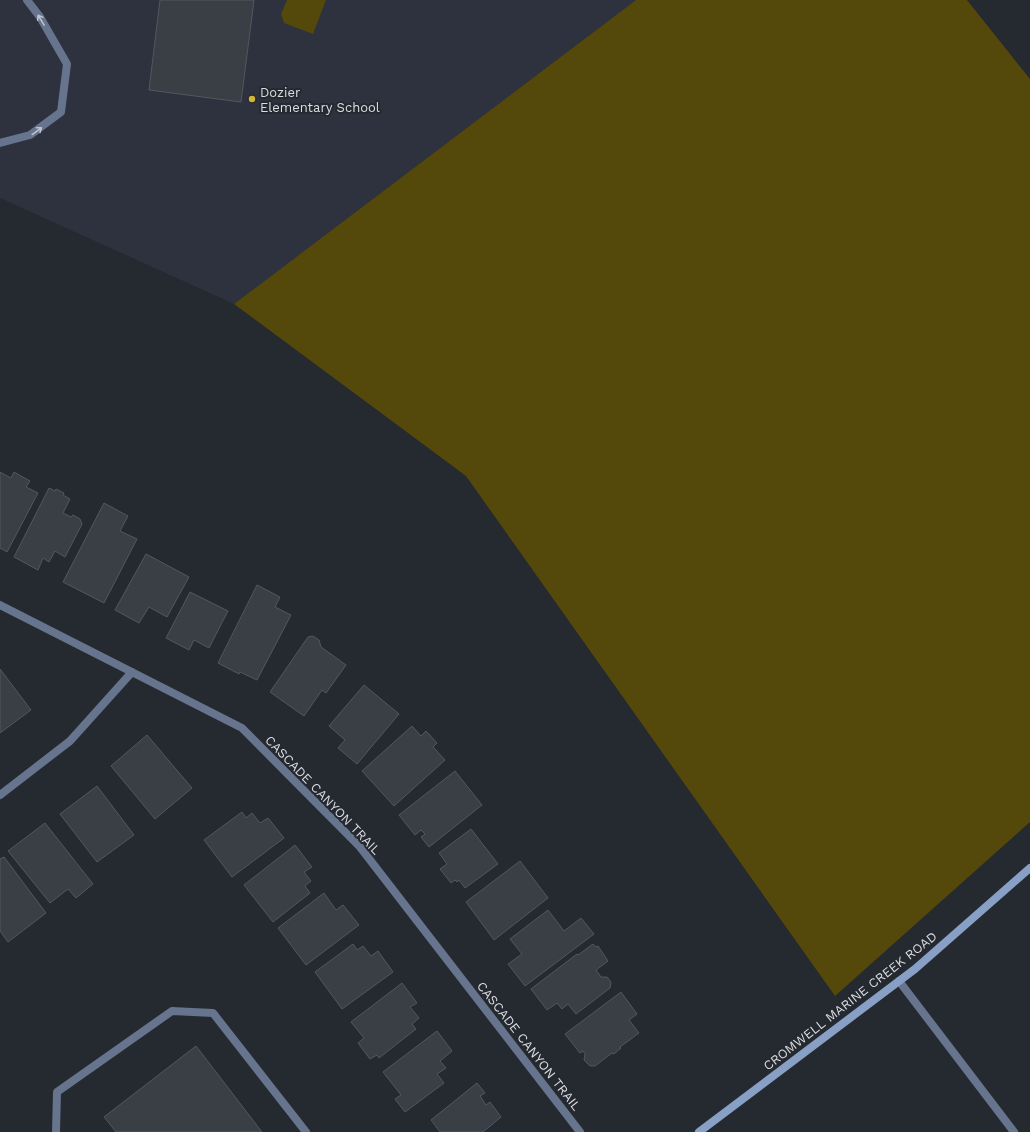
<svg xmlns="http://www.w3.org/2000/svg" width="1030" height="1132" viewBox="0 0 1030 1132" font-family="'Work Sans',sans-serif">
	<rect width="100%" height="100%" fill="#252930"/>
	<path fill="#2d323e" d="M0 0H636L234 304 0 198Z"/>
	<path fill="#55480b" d="M287 0H326L313 34 284 23 281 14Z
		M636 0H967L1030 79V822L835 996 466 476 234 304Z"/>
	<path fill="#3a3f46" stroke="#53575f" d="M160 0H254L241 102 149 90Z
		M0 472 11 478 14 472 30 481 26 487 38 493 7 552 0 548Z
		M49 488 55 491 56 489 64 493 63 495 70 499 63 513 71 517 73 515 80 519 82 524 65 557 55 551 49 562 43 558 38 570 14 557Z
		M104 503 128 516 120 531 137 539 104 603 63 582Z
		M146 554 189 577 167 617 149 607 139 623 115 610Z
		M257 585 280 597 275 607 291 615 257 680 240 672 239 674 218 663Z
		M190 592 228 611 209 648 194 640 189 650 166 638Z
		M313 636 319 640 321 647 346 665 326 693 322 690 304 716 270 692 308 637Z
		M0 669 31 710 0 733Z
		M364 685 399 714 357 764 338 748 345 740 329 726Z
		M412 726 421 736 426 731 437 743 433 747 445 760 394 806 362 771Z
		M147 735 192 788 155 819 111 766Z
		M455 771 482 805 429 847 421 837 425 834 421 830 415 835 399 815Z
		M97 786 134 835 97 862 60 814Z
		M242 812 246 818 252 813 260 823 268 818 284 838 232 877 204 840Z
		M45 823 93 884 76 898 68 889 50 903 8 851Z
		M471 829 498 864 465 888 459 880 457 882 455 880 451 883 440 869 447 864 439 853Z
		M295 845 312 867 304 872 311 881 305 886 310 893 273 922 244 885Z
		M4 857 46 913 8 942 0 931V859Z
		M520 861 548 898 494 940 466 902Z
		M324 893 336 910 343 905 359 925 306 965 278 928Z
		M548 910 564 931 581 918 594 934 525 986 508 964 522 954 510 939Z
		M353 944 357 950 363 946 371 956 378 951 393 972 342 1009 315 972Z
		M593 944 596 947 598 946 608 961 596 970 601 977H607L611 982 610 988 576 1014 568 1004 562 1009 557 1003 547 1010 531 989 577 954 578 955Z
		M402 983 417 1003 410 1007 419 1018 412 1024 416 1029 379 1058 377 1055 370 1059 358 1043 364 1038 351 1022Z
		M621 992 637 1014 629 1020 639 1033 620 1047 621 1048 614 1054 612 1053 595 1066H590L584 1060 585 1054 583 1051 580 1053 565 1034Z
		M437 1031 452 1051 440 1061 446 1068 437 1074 444 1083 405 1112 395 1099 401 1095 383 1072Z
		M196 1046 262 1132H116L104 1117Z
		M477 1083 485 1093 480 1096 486 1105 490 1102 501 1117 483 1132H440L431 1120Z"/>
	<g fill="none" stroke-linecap="round" stroke-linejoin="round">
		<path stroke="#66748d" stroke-width="8" d="M0 143 30 135 61 112 67 64 40 17 27 0
			M899 981 1014 1132
			M56 1132 57 1092 172 1011 213 1013 306 1132"/>
		<path stroke="#66748d" stroke-width="8" d="M0 605 242 728 360 847 580 1132
			M0 795 70 741 132 672"/>
		<path stroke="#889fc6" stroke-width="8" d="M699 1132 915 969 1030 868"/>
	</g>
	<defs><path id="oneway-shaft" d="M-6 0H5M1.5-3L5.5 0L1.5 3" fill="none" stroke-width="1.6" stroke-linecap="round" stroke-linejoin="round"/></defs>
	<g stroke="#bdc2cc">
		<use href="#oneway-shaft" transform="translate(41 20) rotate(-122)"/>
		<use href="#oneway-shaft" transform="translate(37 131) rotate(-36)"/>
	</g>
	<circle fill="#d3b635" stroke="#252930" stroke-width="1.5" cx="252" cy="99" r="4"/>
	<g text-anchor="middle" dominant-baseline="central" stroke-width="4" stroke-linejoin="round" paint-order="stroke">
		<g font-size="13" fill="#dadce1" stroke="#252930" text-anchor="start">
			<text x="260" y="92">Dozier<tspan x="260" dy="15">Elementary School</tspan></text>
		</g>
		<g font-size="13" fill="#dadce1" stroke="#252930">
			<text transform="translate(323 795) rotate(46)">CASCADE CANYON TRAIL</text>
			<text transform="translate(850 1001) rotate(-38)">CROMWELL MARINE CREEK ROAD</text>
			<text transform="translate(529 1046) rotate(52)">CASCADE CANYON TRAIL</text>
		</g>
	</g>
</svg>
